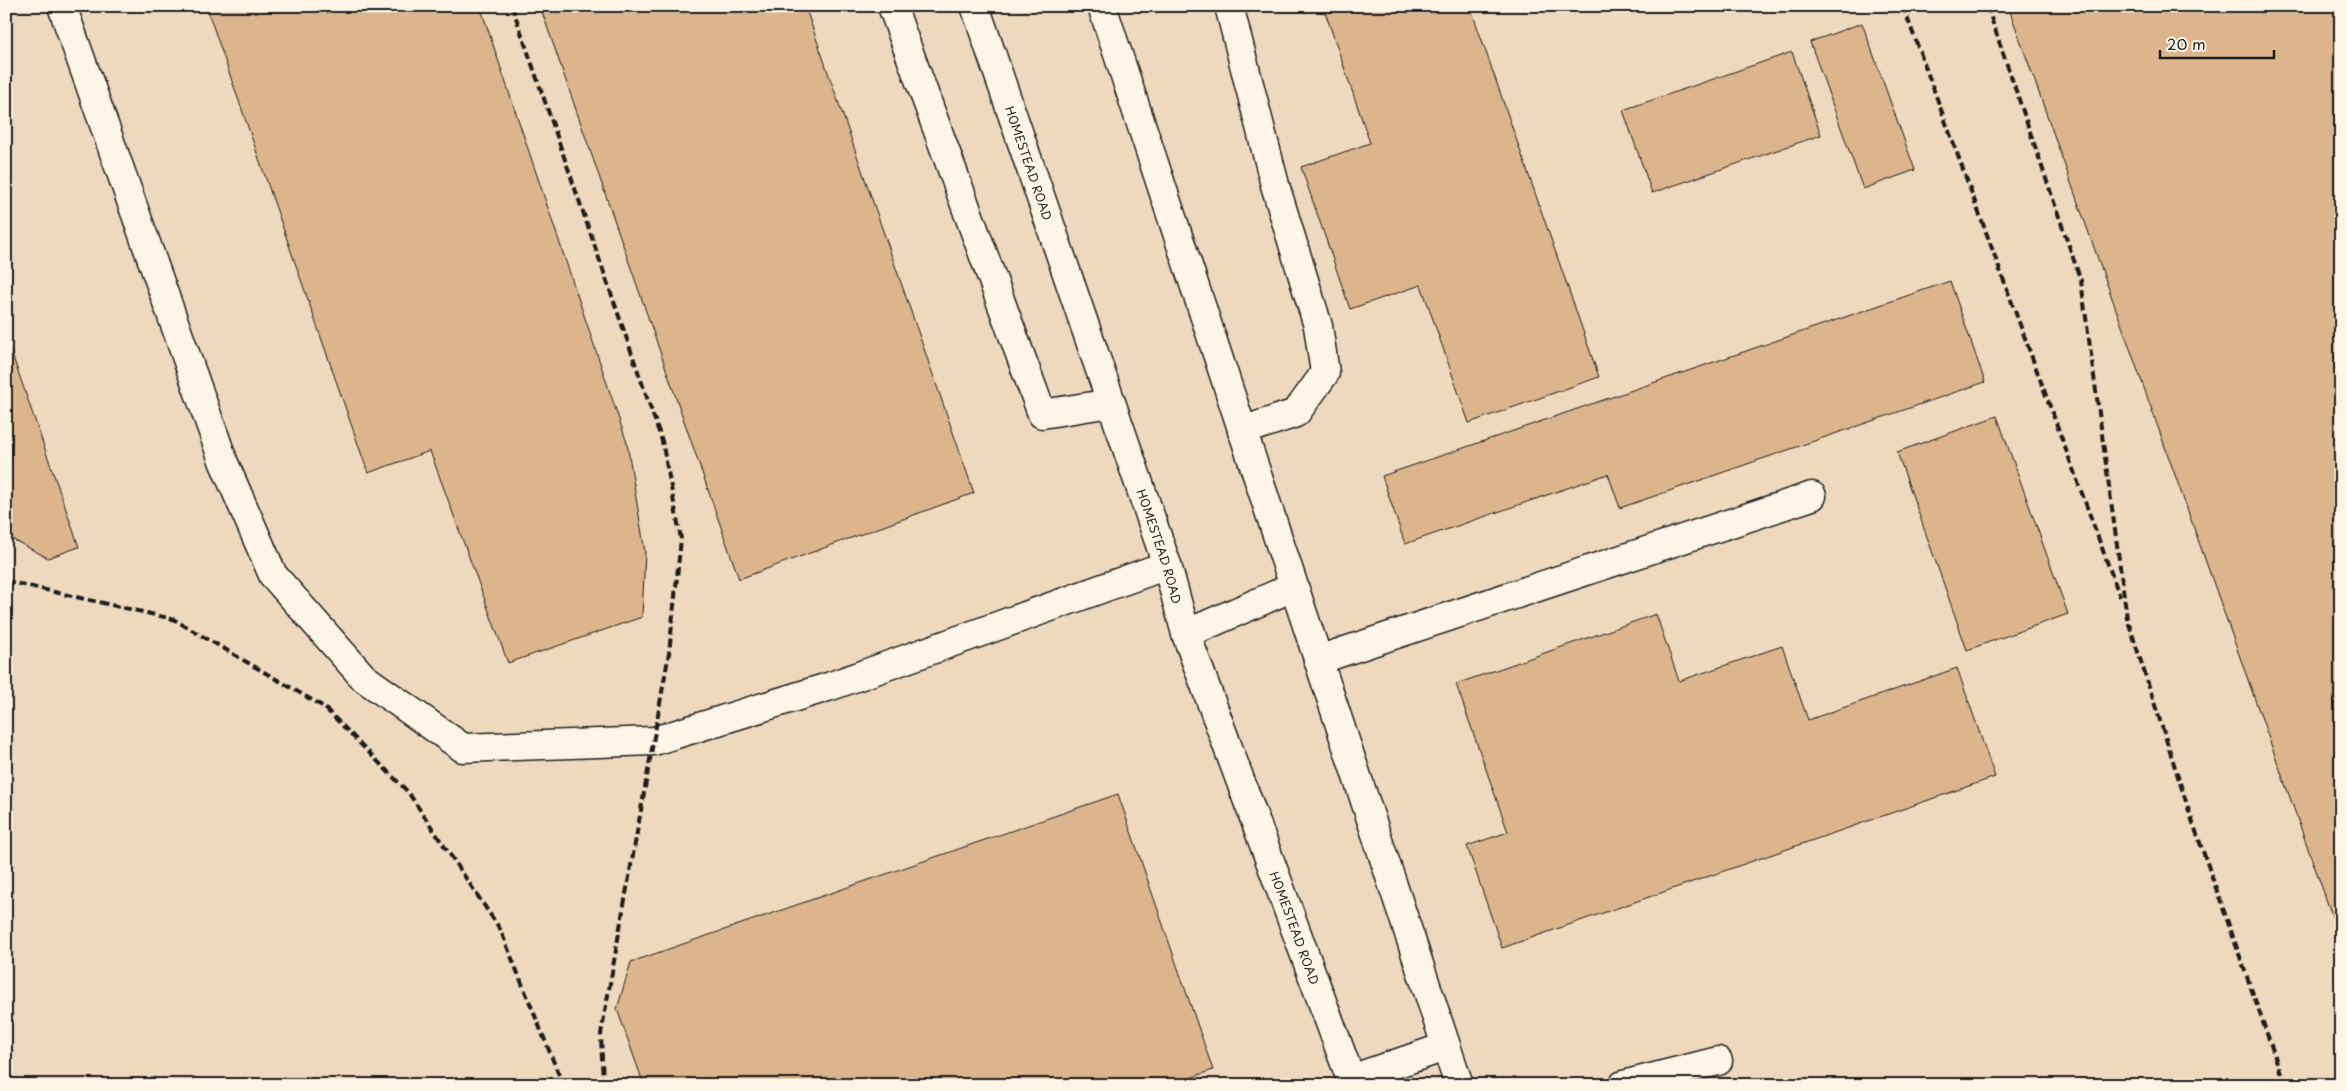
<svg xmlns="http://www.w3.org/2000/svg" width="2347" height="1091" viewBox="0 0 2347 1091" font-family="'Playpen Sans',sans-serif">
	<rect width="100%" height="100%" fill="#f6e8d3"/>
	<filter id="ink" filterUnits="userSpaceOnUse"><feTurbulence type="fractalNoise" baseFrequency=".02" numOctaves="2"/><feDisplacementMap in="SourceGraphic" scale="10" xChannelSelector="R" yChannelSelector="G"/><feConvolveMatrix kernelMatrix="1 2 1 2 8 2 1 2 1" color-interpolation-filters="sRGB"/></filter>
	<g filter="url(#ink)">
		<path fill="#eed9be" d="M6 6H2341V1085H6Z"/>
		<path fill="#dcb58d" stroke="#1c1c1c" d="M206 6H480L627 443 645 552 642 617 508 663 430 451 368 473Z
			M540 6H805L974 493 739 579Z
			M1323 6H1470L1599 377 1469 423 1421 285 1350 309 1301 167 1370 143Z
			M2008 6H2341V941Z
			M1862 23 1915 170 1863 189 1810 42Z
			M1792 52 1821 135 1652 193 1623 110Z
			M1950 281 1985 382 1620 508 1608 474 1405 544 1382 476Z
			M6 337 79 547 48 558 6 536Z
			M1997 416 2068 614 1967 650 1897 452Z
			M1656 614 1679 681 1782 646 1808 720 1957 668 1995 777 1502 948 1467 846 1508 832 1456 684Z
			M1118 794 1213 1070 1169 1085H644L617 1009 631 962Z"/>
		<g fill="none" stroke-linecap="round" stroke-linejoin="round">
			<g stroke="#1c1c1c" stroke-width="31">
				<path id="minor" d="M62 6 224 463 273 575 364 678 463 748 654 741 831 686 1167 565
					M892 6 1042 414 1111 403
					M1229 6 1275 185 1318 326 1325 373 1296 413 1242 431
					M1318 660 1812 496
					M1623 1085 1718 1061"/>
			</g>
			<g stroke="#1c1c1c" stroke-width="31">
				<g id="major">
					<path id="s1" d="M975 6 1167 565 1186 634 1353 1085"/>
					<path d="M1102 6 1459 1085"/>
					<path d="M1186 634 1293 587"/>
					<path d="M1351 1079 1445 1047"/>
				</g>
			</g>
			<use href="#minor" stroke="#fcf5e5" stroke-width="28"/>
			<use href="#major" stroke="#fcf5e5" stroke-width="28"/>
			<path stroke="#1c1c1c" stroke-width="4" stroke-dasharray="8 4" stroke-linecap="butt" d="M512 6 662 441 681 539 669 653 601 1034 603 1085
				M1903 6 2120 597
				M1987 6 2081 281 2127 618 2192 820 2285 1085
				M6 581 173 619 324 707 408 792 500 929 563 1085"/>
		</g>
	</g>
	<g text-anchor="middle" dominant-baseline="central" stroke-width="5" stroke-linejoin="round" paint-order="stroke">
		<g font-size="12" fill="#1c1c1c" stroke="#fcf5e5">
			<text stroke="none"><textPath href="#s1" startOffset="166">HOMESTEAD ROAD</textPath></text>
			<text stroke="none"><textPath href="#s1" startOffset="571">HOMESTEAD ROAD</textPath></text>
			<text stroke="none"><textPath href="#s1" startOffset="976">HOMESTEAD ROAD</textPath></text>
		</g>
	</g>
	<rect width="2347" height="1091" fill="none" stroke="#fcf5e5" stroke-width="25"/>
	<rect x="12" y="12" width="2322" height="1066" fill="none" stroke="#1c1c1c" stroke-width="2" filter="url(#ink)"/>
	<path d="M2160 50v8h114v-8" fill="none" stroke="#1c1c1c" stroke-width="2.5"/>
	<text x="2167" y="50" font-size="15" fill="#1c1c1c" stroke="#fcf5e5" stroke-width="4" paint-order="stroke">20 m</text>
</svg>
